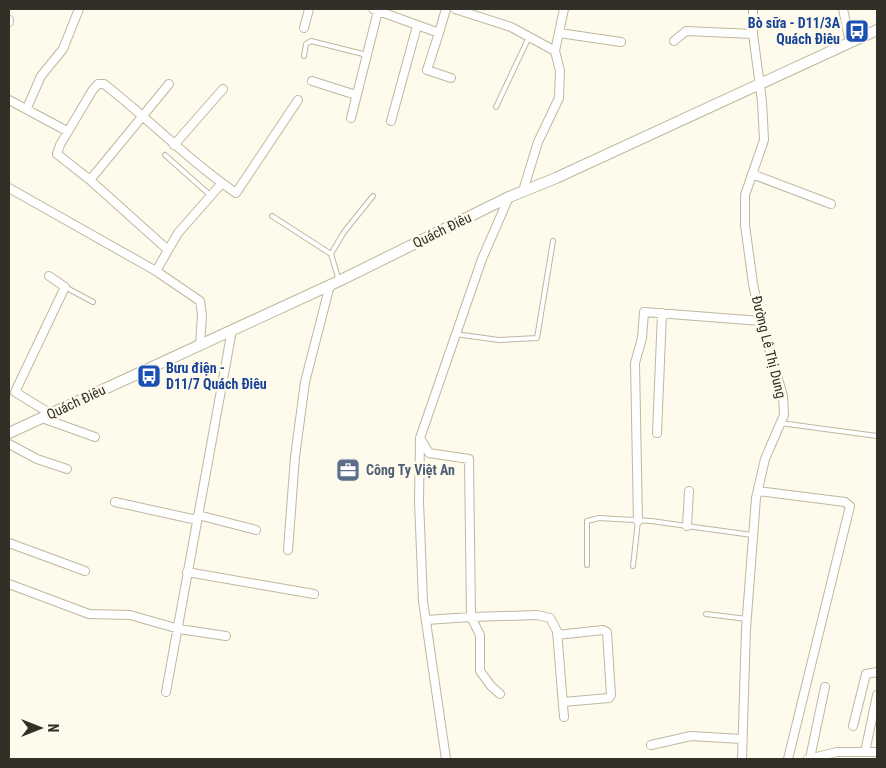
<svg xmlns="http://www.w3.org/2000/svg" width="886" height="768" viewBox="0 0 886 768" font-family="'Roboto Condensed',sans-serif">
	<rect width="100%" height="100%" fill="#fffbec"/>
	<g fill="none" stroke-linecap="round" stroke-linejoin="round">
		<g stroke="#beb8a0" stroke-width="6">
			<path id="lane" d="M304 56 306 44 311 41 367 55
				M496 107 529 37
				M165 155 210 195
				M272 216 331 254
				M339 281 331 254 344 232 373 196
				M65 287 93 302
				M455 334 499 340 537 338 553 241
				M780 423 877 436
				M587 565V521L599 518 651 521 752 535
				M633 566 638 521
				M706 614 747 619"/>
		</g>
		<g stroke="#beb8a0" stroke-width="10">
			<path id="street" d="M373 9 439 33 446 9
				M455 9 511 27 555 51
				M843 9 850 43
				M9 22V20
				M304 28 309 9
				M439 33 427 70 451 78
				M559 33 621 42
				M674 41 686 31 753 34
				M312 81 356 95
				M9 100 67 131
				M27 108 41 76 63 49 79 9
				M351 118 378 11
				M391 121 417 26
				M174 145 223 89
				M752 174 831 204
				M90 180 169 84
				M9 188 156 271 200 301 202 315 200 345
				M523 191 538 142 559 98 560 71 555 51 564 9
				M168 250 90 180 57 154 60 145 92 91 98 84H104C149 119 189 161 236 193L298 100
				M156 271 178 233 222 183
				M49 276 65 287 15 392 51 414
				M42 418 95 437
				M657 433 662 313
				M420 438 429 453 469 459 471 617 537 615 550 618 557 631 564 717
				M9 444 37 459 67 469
				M758 491 845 502 850 506 788 759
				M115 502 197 520
				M198 515 256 530
				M638 521 635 363 642 338 644 312 761 321
				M687 526 689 491
				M9 543 85 571
				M288 550 295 457 305 382 330 285
				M187 572 314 594
				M9 584 89 614 130 615 179 629 226 636
				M426 620 471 617 480 635V671L491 686 500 694
				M557 635 603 630 607 632 611 695 609 698 563 702
				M166 692 232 330
				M853 726 866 674 877 672
				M651 745 691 736 742 739
				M865 752 877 695
				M810 758 825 687
				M446 759 423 601 419 501 420 438 482 259 509 197
				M742 759 746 629 756 498 765 459 784 415 783 396 761 321 753 284 745 225V195L764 140 762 101 753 34V9
				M808 759 837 752H877"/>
		</g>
		<g stroke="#beb8a0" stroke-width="12">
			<path id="secondary" d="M9 433 339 281 509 197 556 178 877 30"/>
		</g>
		<use href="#lane" stroke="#fff" stroke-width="4"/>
		<use href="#street" stroke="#fff" stroke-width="8"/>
		<use href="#secondary" stroke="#fff" stroke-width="10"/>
	</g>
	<defs>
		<g id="bus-square" transform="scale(1.25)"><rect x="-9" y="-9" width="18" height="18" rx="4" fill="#1a4fb4" stroke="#fffbec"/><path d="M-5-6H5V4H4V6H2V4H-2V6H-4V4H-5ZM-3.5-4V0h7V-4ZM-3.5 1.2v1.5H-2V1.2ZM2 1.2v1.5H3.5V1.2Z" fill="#fff"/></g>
		<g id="office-square" transform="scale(1.25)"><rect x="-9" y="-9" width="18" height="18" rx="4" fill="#5c6f8a" stroke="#fffbec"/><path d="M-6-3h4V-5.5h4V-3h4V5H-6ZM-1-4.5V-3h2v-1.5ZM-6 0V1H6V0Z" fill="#fff"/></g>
	</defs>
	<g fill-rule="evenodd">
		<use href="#bus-square" x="857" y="31"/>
		<use href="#bus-square" x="149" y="376"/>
		<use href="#office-square" x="348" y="470"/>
	</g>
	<g text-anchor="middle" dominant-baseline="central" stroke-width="5" stroke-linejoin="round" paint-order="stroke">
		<g font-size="14" font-weight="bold" fill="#164399" stroke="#fffbec" text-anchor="end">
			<text x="840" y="23">Bò sữa - D11/3A<tspan x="840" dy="16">Quách Điêu</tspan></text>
			<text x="166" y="368" text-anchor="start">Bưu điện -<tspan x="166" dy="16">D11/7 Quách Điêu</tspan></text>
		</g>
		<g font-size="14" fill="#322f26" stroke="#fffbec">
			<text transform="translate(442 230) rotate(-26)">Quách Điêu</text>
			<text transform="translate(769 347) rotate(76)">Đường Lê Thị Dung</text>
			<text transform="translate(76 402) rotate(-25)">Quách Điêu</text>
		</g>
		<g font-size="14" font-weight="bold" fill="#4e5e75" stroke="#fffbec" text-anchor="start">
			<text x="366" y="470">Công Ty Việt An</text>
		</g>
	</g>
	<rect width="886" height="768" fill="none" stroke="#322f26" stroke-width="20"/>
	<g transform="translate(40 728) rotate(90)" stroke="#fffbec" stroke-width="4" paint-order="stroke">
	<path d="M0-4L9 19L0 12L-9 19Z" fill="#322f26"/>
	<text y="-8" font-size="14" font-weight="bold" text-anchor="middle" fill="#322f26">N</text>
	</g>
</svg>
